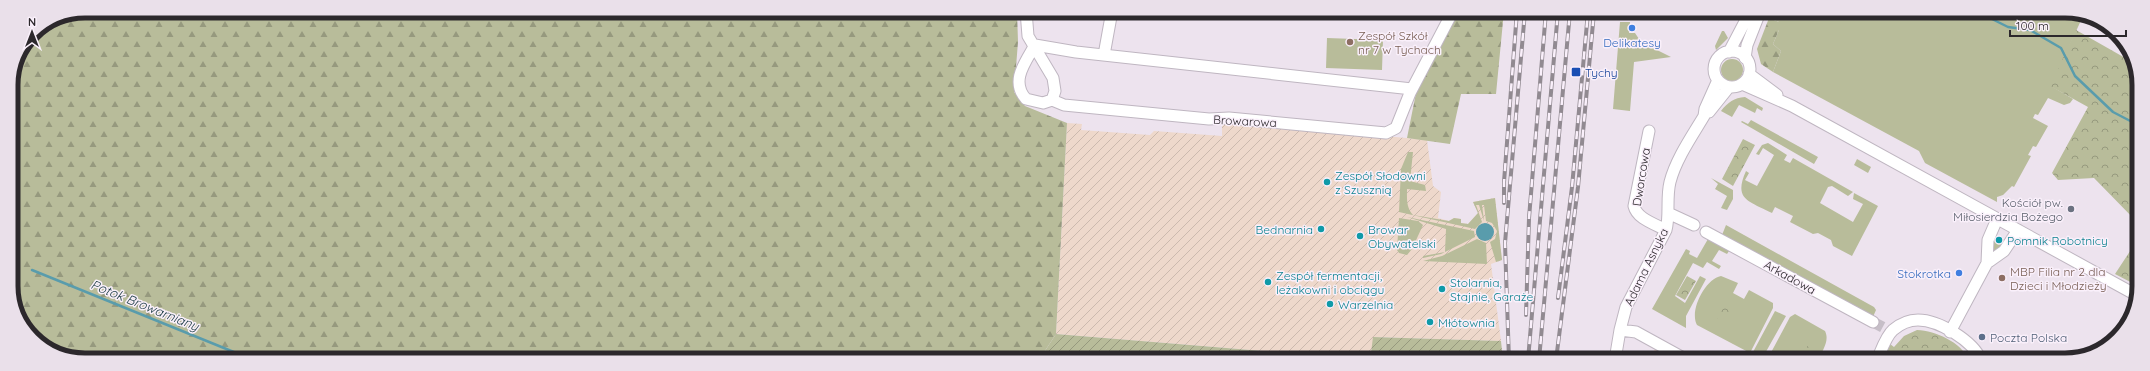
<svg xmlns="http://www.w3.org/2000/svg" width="2150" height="371" viewBox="0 0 2150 371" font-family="Quicksand,sans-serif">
	<defs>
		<pattern id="industrial-furrows" width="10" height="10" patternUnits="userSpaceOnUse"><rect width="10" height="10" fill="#eed8cb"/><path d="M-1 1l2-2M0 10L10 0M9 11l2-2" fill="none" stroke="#ccb9ae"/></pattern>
		<pattern id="forest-firs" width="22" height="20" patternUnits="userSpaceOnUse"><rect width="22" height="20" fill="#b8bc9a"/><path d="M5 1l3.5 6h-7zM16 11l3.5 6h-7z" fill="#96997e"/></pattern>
		<pattern id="park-crowns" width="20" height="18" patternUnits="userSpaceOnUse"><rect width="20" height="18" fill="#b8bc9a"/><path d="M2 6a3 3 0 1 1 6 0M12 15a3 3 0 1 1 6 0" fill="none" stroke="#96997e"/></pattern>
		<pattern id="garden-furrows" width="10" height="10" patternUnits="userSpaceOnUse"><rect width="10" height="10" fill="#b8bc9a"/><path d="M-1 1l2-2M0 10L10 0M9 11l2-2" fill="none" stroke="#96997e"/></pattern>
	</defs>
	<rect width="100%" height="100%" fill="#ede3ee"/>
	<path fill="url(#industrial-furrows)" d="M1228 121 1427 140 1433 186 1441 192 1438 218 1449 221 1454 218 1461 219V223L1468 224 1478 213 1473 202 1495 198 1502 260 1491 264 1501 341 1374 337 1371 353 1301 354 1056 334 1067 123 1082 124 1081 130 1150 135 1154 131 1222 136V126Z
		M1655 348 1676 360H1651Z"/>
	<path fill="#b8bc9a" d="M1771 12H2075L2083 16 2051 86 2073 99 2070 103 2064 105 2048 98 2038 115 2035 114 2033 118 2048 126 2036 147 2033 146 2028 155 2031 156 2014 187 2012 186 2003 195 1997 197V202L1925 163 1919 151 1773 72 1781 51 1773 44 1779 30V22L1769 18Z
		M1620 22H1630L1629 33H1635L1641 42 1671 57 1634 62 1630 111 1613 109Z
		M1722 31H1724L1728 38 1716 50 1715 46Z
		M1327 38 1383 40 1382 70 1326 68Z
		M1721 70a11 11 0 1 1 22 0a11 11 0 1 1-22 0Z
		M1745 97 1763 108 1762 111 1757 108 1755 113 1739 105 1732 117 1721 111C1728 102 1734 98 1745 97Z
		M1751 120 1818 157 1814 164 1741 122 1742 121 1748 124Z
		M1768 143 1787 155 1784 160 1790 163 1793 158 1853 192 1848 196 1832 186 1828 187 1820 203 1853 222 1863 204 1853 199 1854 193 1878 206 1852 256 1833 246 1831 240 1818 233 1813 234 1790 222 1793 216 1775 207 1772 213C1749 201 1733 200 1746 171L1749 173 1745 180 1757 186 1774 155 1763 148 1759 155 1756 154 1762 145Z
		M1408 152H1413L1410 181 1425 185 1426 191 1407 189C1407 199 1406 207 1413 215L1449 221 1454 218 1461 219V223L1468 224 1478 213 1473 202 1495 198 1502 260 1496 262 1490 242 1495 239 1497 231 1492 223 1486 221 1484 205H1482L1484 221 1479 205H1476L1482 222 1475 229 1399 212 1401 169Z
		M1857 159 1871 167 1868 173 1854 165Z
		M1711 178 1733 190V199L1727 210 1721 208 1727 196 1715 189 1718 184Z
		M1407 217 1474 231 1475 237 1441 254 1423 258V256L1445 252 1446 229Z
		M1399 218 1418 221 1423 225 1412 249 1407 255 1399 253 1397 250Z
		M1726 225 1874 307 1876 310 1872 319 1722 235Z
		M1994 234 2008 242 1993 256 1991 243Z
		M1477 239 1486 243 1487 264 1423 261 1442 256Z
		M1708 239 1729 251 1727 254 1719 250 1712 261 1721 266 1719 269 1707 262 1703 268 1693 263 1675 296 1685 303 1700 276 1706 279 1686 316V328L1652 309 1686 249 1690 251 1689 254 1697 258Z
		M1721 276 1738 283 1733 293 1744 299 1749 290 1773 303V308L1750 353 1697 325C1689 311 1705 279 1721 276Z
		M1775 311 1786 316 1763 357 1753 352Z
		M1795 314 1825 331C1830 341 1822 351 1818 360H1767L1790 317Z"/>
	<path fill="url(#forest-firs)" d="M85 11H1017L1018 42 1014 92 1025 106 1067 123 1056 334 1039 360 75 359 36 341 13 305 11 85 17 56 33 33 57 17Z
		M1458 11H1504L1496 94H1461L1450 144 1407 138 1417 88Z
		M1769 18 1779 22V30L1773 44 1781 51 1773 72 1761 64 1757 49Z"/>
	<path fill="url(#park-crowns)" d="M2076 30 2134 63 2138 70V223L2094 178 2058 180 2052 173 2088 107 2050 86Z
		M1743 139 1755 145 1733 186 1722 179Z
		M2138 239V286L2115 274Z
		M1687 276 1696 281 1685 300 1676 295Z
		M1725 305 1735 311 1728 324 1717 318Z
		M1917 330C1936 331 1961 342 1969 360H1897L1892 357 1891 360H1881L1890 344 1894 347 1904 336Z
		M1807 346 1817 351 1812 360 1799 359Z"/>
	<path fill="url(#garden-furrows)" d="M1056 334 1301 354 1371 353 1373 337 1501 341 1503 360H1039Z"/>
	<path fill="#599cac" d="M1476 232a9 9 0 1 1 18 0a9 9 0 1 1-18 0Z"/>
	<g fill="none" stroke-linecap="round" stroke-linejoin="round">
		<path stroke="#599cac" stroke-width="2.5" d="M1978 12 2008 27 2030 30 2061 48 2075 76 2113 112 2138 125
			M32 270 251 359"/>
		<path stroke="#c6bec7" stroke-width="11" stroke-dasharray="11 5.5" stroke-linecap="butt" d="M1873 322 1886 329"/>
		<g stroke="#bfb6c1" stroke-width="13">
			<path id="minor" d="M1026 11 1028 36 1053 78 1055 91 1052 100 1043 103 1026 99C1010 81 1025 63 1035 45
				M1035 45 1076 52 1412 89
				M1714 69a18 18 0 1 1 36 0a18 18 0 1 1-36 0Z
				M1729 52 1750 12
				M1104 55 1112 11
				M1745 58 1747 45 1760 12
				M1749 74 1777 95
				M1742 84 1792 106 2138 296
				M1052 100 1064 105 1209 119 1229 118 1386 133 1396 128 1410 93 1453 11
				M1709 112 1729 87
				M1649 131 1634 206C1637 219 1655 224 1666 230
				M1668 213 1694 225
				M1706 232 1873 322
				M1987 263 2004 251 2018 230
				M1620 330 1636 332 1687 360
				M1950 332 1987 263 1988 240 1997 219
				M1615 360 1620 330 1626 307 1666 230C1670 215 1666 198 1670 182 1676 159 1692 136 1704 116L1705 109 1718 80
				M1877 360C1881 351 1886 336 1893 330 1900 324 1909 320 1918 320 1939 320 1973 341 1981 360"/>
		</g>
		<use href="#minor" stroke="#fff" stroke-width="11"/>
		<g stroke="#918a91" stroke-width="4">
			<path id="rail" d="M1504 203V182L1517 11
				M1558 298 1572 187 1588 12
				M1526 315 1529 218 1546 11
				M1509 360 1505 243 1525 11
				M1528 360 1558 11
				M1539 360 1570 11
				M1556 360 1578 187 1594 12"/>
		</g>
		<use href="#rail" stroke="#faf0fb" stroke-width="2.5" stroke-dasharray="8" stroke-linecap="butt"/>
	</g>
	<g fill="#3f7fe0" stroke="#faf0fb" stroke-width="1.5">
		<circle cx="1632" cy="28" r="4"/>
		<circle cx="1959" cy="273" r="4"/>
	</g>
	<g fill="#8d6e63" stroke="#faf0fb" stroke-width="1.5">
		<circle cx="1350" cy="42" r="4"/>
		<circle cx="2002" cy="278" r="4"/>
	</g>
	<rect fill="#1a4fb4" stroke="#faf0fb" stroke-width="1.5" x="1571" y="67" width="10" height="10" rx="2"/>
	<g fill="#0f9aa8" stroke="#faf0fb" stroke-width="1.5">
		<circle cx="1327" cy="182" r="4"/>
		<circle cx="1321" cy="229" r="4"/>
		<circle cx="1360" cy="236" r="4"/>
		<circle cx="1999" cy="240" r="4"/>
		<circle cx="1268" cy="282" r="4"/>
		<circle cx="1442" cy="289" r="4"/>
		<circle cx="1330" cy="304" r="4"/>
		<circle cx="1430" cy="322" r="4"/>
	</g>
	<circle fill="#6b7280" stroke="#faf0fb" stroke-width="1.5" cx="2071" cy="209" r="4"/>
	<circle fill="#5c6f8a" stroke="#faf0fb" stroke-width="1.5" cx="1982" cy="337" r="4"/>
	<g text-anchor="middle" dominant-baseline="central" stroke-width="3" stroke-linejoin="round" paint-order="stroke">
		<g font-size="12" fill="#785e54" stroke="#faf0fb" text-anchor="start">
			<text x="1358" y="35">Zespół Szkół<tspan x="1358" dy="14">nr 7 w Tychach</tspan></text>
			<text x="2010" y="271">MBP Filia nr 2 dla<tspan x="2010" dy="14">Dzieci i Młodzieży</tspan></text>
		</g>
		<g font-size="12" fill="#366cbe" stroke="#faf0fb">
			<text x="1632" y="42">Delikatesy</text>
			<text x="1951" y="273" text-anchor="end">Stokrotka</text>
		</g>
		<g font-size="12" fill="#164399" stroke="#faf0fb" text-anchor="start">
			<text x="1585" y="72">Tychy</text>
		</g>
		<g font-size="12" fill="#2c282c" stroke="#faf0fb">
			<text transform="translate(1245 121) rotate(3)">Browarowa</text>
			<text transform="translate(1641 177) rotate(-81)">Dworcowa</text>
			<text transform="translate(1646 267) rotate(-64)">Adama Asnyka</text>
			<text transform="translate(1790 277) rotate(29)">Arkadowa</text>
		</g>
		<g font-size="12" fill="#0d838f" stroke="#faf0fb" text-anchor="start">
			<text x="1335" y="175">Zespół Słodowni<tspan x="1335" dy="14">z Szusznią</tspan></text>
			<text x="1313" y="229" text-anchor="end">Bednarnia</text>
			<text x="1368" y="229">Browar<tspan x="1368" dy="14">Obywatelski</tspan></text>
			<text x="2007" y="240">Pomnik Robotnicy</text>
			<text x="1276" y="275">Zespół fermentacji,<tspan x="1276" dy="14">leżakowni i obciągu</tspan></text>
			<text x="1450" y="282">Stolarnia,<tspan x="1450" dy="14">Stajnie, Garaże</tspan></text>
			<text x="1338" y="304">Warzelnia</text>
			<text x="1438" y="322">Młótownia</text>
		</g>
		<g font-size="12" fill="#5b616d" stroke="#faf0fb" text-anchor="end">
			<text x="2063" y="202">Kościół pw.<tspan x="2063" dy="14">Miłosierdzia Bożego</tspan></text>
		</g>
		<g font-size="12" fill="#4e5e75" stroke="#faf0fb" text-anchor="start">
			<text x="1990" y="337">Poczta Polska</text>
		</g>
		<g font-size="13" font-style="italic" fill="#193a41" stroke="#faf0fb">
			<text transform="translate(145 305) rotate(22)">Potok Browarniany</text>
		</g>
	</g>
	<path d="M0 0H2150V371H0ZM85 18H2065A67 67 0 0 1 2132 85V286A67 67 0 0 1 2065 353H85A67 67 0 0 1 18 286V85A67 67 0 0 1 85 18Z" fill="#eae0ea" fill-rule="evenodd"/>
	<path fill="none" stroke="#2c282c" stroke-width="5" d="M85 18H2065A67 67 0 0 1 2132 85V286A67 67 0 0 1 2065 353H85A67 67 0 0 1 18 286V85A67 67 0 0 1 85 18Z"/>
	<g transform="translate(32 32)" stroke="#faf0fb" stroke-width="3" paint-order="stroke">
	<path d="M0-3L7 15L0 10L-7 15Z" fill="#2c282c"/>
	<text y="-6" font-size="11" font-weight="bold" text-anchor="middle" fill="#2c282c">N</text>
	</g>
	<path d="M2010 30v6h116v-6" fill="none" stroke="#2c282c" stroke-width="2"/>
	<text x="2016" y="30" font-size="12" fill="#2c282c" stroke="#faf0fb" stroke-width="3" paint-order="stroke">100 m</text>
</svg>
